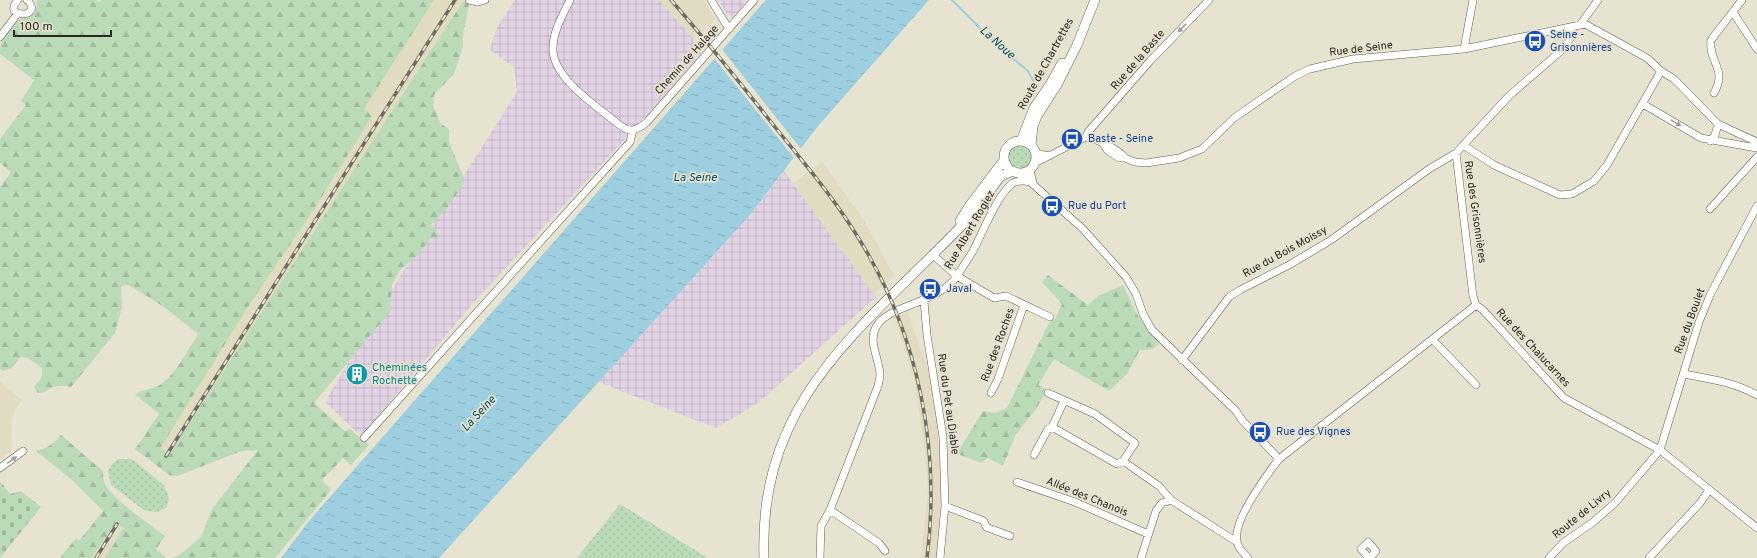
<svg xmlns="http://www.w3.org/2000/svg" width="1757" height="558" viewBox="0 0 1757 558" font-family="Overpass,sans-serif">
	<defs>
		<pattern id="industrial-grid" width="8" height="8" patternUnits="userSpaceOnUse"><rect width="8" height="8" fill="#e2d3e5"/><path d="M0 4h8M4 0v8" fill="none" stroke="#c2b5c4"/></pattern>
		<pattern id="grass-dots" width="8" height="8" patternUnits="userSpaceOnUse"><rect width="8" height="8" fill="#bbdab8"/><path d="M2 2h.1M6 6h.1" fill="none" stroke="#a1bb9e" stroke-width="1.8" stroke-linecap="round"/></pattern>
		<pattern id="forest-firs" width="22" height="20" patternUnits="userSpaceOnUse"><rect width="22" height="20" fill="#bbdab8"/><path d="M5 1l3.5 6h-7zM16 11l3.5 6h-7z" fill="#a1bb9e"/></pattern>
		<pattern id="cemetery-stones" width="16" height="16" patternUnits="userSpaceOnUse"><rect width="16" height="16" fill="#bbdab8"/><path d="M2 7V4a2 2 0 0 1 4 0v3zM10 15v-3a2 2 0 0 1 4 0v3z" fill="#a1bb9e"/></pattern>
		<pattern id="water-ripples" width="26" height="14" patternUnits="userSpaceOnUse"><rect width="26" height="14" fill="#9dcfe0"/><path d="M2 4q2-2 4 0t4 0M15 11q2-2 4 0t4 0" fill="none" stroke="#87b2c0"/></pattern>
	</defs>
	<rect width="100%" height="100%" fill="#e7e3d1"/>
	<path fill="url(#industrial-grid)" d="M515 0H659L694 39 701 53 638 125 475 301 361 436 325 402 404 270 517 92 514 67 490 50 496 29Z
		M718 0H747L734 17H729Z
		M784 171 876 297 758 403 716 428 598 382 749 216Z"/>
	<path fill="#e0dbc1" d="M434 0H466L462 3 241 347 173 449 168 454 161 447 248 307 316 206 372 116 364 110Z
		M659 0H703L716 19 694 39Z
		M822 162 864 220 894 276 874 294 793 183Z
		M908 312 931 379 937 420 940 461 941 500 936 558H921L928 492 925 451 914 378 902 340 893 317Z
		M0 382 22 400 14 412 11 423 12 450 0 460Z
		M116 523 124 528 105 558H91Z"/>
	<path fill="url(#grass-dots)" d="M1008 156a12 12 0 1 1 24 0a12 12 0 1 1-24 0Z
		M118 459H132L165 486 164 488C170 494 170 500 166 508L158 512 145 511 111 485 108 471 110 466Z
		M620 504 708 558H577Z"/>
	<path fill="url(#forest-firs)" d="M37 0H96L99 2 103 0H434L364 109 372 116 316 206 248 307 161 447 168 454 173 449 462 3 465 1 469 4 463 35V46L454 74 434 95 433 105 441 124 449 129V142L465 181 448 207 431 225 437 232 439 237 436 239 431 238 418 255 400 270 392 285 390 312 314 403 345 431 350 429 369 445 351 465 343 458 322 480 331 490 275 558H173L182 553 201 537 212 509 258 450 242 451 177 476 169 475 135 449 159 414 135 394C143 390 150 389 158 386 171 381 191 346 198 334L164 307 129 285 121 286 122 307 115 333 71 387C65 386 60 385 54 387 48 389 45 393 38 393L34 387 42 377V368L28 358 21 357 12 368 3 371 0 369V187L11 172 0 163V139L26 105 21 101 34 80 0 54C0 51 0 47 1 44 3 37 12 26 18 21 27 13 38 21 37 0Z
		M1048 275 1088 305 1098 296 1123 285 1136 313 1159 344 1152 349 1140 350 1127 374 1109 391 1054 359 1038 385 1047 390 1036 409 1016 434 1003 466 988 458 981 463 950 451 951 446 960 448 983 411 995 413 1007 408 1049 323 1055 319 1062 304 1042 282Z
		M61 435 103 471C103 476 103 481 106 486 115 501 150 524 165 536L156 549 166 558H105L124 528 116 523 91 558H60L76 538 79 541 103 511 72 480 36 451C47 448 54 444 61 435Z"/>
	<path fill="url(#cemetery-stones)" d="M0 481 10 494 21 491 41 507 0 558Z"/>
	<path fill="url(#water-ripples)" d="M766 0H929L818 126 749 216 439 558H281L309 521Z"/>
	<path fill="#e7e3d1" d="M721 48 802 150 795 159 713 57Z"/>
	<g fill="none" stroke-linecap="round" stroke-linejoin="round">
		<path stroke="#9dcfe0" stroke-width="2" d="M952 0 995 43 1028 71 1037 88"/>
		<g stroke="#635f4f" stroke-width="8">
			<path id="street" d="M18 0C0 19 46 18 27 0
				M469 0 478 2 485 0
				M570 0C563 15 554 29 553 46 550 76 595 105 617 123 629 133 635 132 647 122L754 0
				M711 0 729 29
				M1733 12 1757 49
				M1580 25 1598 0
				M0 37 18 13
				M1464 49 1473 0
				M1714 93C1728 69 1708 62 1711 40L1742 0
				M1643 104 1701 138 1757 148
				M1086 137 1088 132 1150 61 1209 0
				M1710 141 1715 135 1718 124
				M1103 144 1108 151 1119 158H1125L1135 162 1146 163 1179 158 1202 149 1234 118 1295 76 1310 69 1353 59 1464 49 1585 24 1647 58 1661 71 1674 79 1718 124 1757 142
				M1463 145 1494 165 1560 195 1572 194 1594 181 1607 165 1661 71
				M1035 153 1049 156
				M1035 163 1086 137C1095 138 1120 150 1125 158
				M1030 170 1033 183
				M1017 173 1027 179 1083 229 1126 277 1136 294 1143 314 1152 330 1236 411 1242 420 1279 459C1266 476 1232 521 1237 542 1238 547 1244 554 1248 558
				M1710 209 1757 157
				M933 255 957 276 994 298 1006 296 1050 317
				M924 301 927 335 943 437 945 506 940 558
				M1476 305 1483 310 1564 398 1660 450 1757 528
				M1476 305 1473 296 1456 153 1509 96 1563 49 1571 37 1573 27
				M1433 340 1476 385
				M1182 360 1229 297 1240 290 1289 265 1331 240 1429 169 1456 153
				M1684 374C1710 379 1734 382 1757 395
				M991 393 998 379 1024 305
				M1048 393 1095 414 1135 443 1123 461 1159 486 1171 500
				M1064 401 1052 427 1117 464 1123 461
				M364 438 630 142 633 130
				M1034 455 1048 429 1052 427
				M1279 459 1476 305
				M0 468 23 451
				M1017 482 1075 502 1148 534
				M945 506 984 521 986 527 1010 536
				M830 510 879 543 885 551
				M820 558 821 526 830 510 878 386C879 382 880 378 880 374 879 358 868 342 876 327 889 304 936 305 957 276 962 268 968 259 973 251 982 234 998 193 1013 183 1018 180 1025 181 1031 182
				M1141 558 1156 511 1162 503 1171 500 1237 542
				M1369 558 1361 549 1368 542 1376 551 1370 558
				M1549 558 1563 543 1592 523 1615 503 1660 450 1699 322 1711 293 1757 206
				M1649 558 1700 503 1709 490"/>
		</g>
		<g stroke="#635f4f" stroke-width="10">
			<path id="secondary" d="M1021 141 1034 108 1051 83 1062 63
				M1004 157a16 16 0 1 1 32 0a16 16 0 1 1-32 0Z
				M1031 145 1033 126 1037 116 1058 83 1077 45 1095 0
				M960 221 970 205 1004 160
				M764 558C758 394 868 325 968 219 980 206 989 192 999 178L1003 175 1013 171"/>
		</g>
		<use href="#street" stroke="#fff" stroke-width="7"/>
		<use href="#secondary" stroke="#fff" stroke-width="9"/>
		<g stroke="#6f6d61" stroke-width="3.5">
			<path id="rail" d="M671 0C707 41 741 84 775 127 804 163 835 199 859 239 918 334 941 447 927 558
				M166 456 455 0
				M96 558 117 524"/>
		</g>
		<use href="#rail" stroke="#e7e3d1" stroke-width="2" stroke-dasharray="6" stroke-linecap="butt"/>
	</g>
	<defs><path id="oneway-solid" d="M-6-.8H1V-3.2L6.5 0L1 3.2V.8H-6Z"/></defs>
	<g fill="#9f9e9b">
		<use href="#oneway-solid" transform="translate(1182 28) rotate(136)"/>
		<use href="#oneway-solid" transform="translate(1676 123) rotate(31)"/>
		<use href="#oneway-solid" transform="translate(12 460) rotate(-34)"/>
	</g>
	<defs>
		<g id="bus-disc" transform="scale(1.15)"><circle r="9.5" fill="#1a4fb4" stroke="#e7e3d1"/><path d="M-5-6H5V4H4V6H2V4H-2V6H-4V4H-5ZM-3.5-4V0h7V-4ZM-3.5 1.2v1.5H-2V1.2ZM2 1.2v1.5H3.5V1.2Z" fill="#fff"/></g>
		<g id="building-disc" transform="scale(1.15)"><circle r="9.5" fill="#0f9aa8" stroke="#e7e3d1"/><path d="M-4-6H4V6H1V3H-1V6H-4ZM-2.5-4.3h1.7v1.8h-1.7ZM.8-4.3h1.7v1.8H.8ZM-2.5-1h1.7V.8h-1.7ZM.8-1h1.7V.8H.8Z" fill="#fff"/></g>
	</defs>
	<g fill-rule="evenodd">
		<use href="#bus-disc" x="1535" y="41"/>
		<use href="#bus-disc" x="1072" y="139"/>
		<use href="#bus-disc" x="1052" y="206"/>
		<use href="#bus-disc" x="930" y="289"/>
		<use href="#building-disc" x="357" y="374"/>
		<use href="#bus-disc" x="1260" y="432"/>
	</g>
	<g text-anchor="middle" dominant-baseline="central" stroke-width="3.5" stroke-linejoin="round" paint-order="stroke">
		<g font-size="11" fill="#164399" stroke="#e7e3d1" text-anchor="start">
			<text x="1550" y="35">Seine -<tspan x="1550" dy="13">Grisonnières</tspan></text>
			<text x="1088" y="139">Baste - Seine</text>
			<text x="1068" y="206">Rue du Port</text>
			<text x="946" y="289">Javal</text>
			<text x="1276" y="432">Rue des Vignes</text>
		</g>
		<g font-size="11" fill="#2a2821" stroke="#e7e3d1">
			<text transform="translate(1361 49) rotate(-7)">Rue de Seine</text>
			<text transform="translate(687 60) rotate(-48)">Chemin de Halage</text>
			<text transform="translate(1138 60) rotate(-49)">Rue de la Baste</text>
			<text transform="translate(1046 64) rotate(-61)">Route de Chartrettes</text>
			<text transform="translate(1475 212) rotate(82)">Rue des Grisonnières</text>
			<text transform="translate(970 230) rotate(-60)">Rue Albert Rogiez</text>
			<text transform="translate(1285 252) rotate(-29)">Rue du Bois Moissy</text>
			<text transform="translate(1690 321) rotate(-70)">Rue du Boulet</text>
			<text transform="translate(998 345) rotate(-70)">Rue des Roches</text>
			<text transform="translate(1533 348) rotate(47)">Rue des Chalucarnes</text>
			<text transform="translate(948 404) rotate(82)">Rue du Pet au Diable</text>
			<text transform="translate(1087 497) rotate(22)">Allée des Chanois</text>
			<text transform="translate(1582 514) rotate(-39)">Route de Livry</text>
		</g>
		<g font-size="11" fill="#0d838f" stroke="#e7e3d1" text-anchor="start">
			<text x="372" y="368">Cheminées<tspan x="372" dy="13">Rochette</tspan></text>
		</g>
		<g font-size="12" font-style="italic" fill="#095062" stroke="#e7e3d1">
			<text transform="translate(997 43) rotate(42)">La Noue</text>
			<text x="695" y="178">La Seine</text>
			<text transform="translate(479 414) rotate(-47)">La Seine</text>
		</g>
	</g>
	<path d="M14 30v6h97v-6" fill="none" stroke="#2a2821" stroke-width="2"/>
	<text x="20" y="30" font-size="12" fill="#2a2821" stroke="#e7e3d1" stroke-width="3" paint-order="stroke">100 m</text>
</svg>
